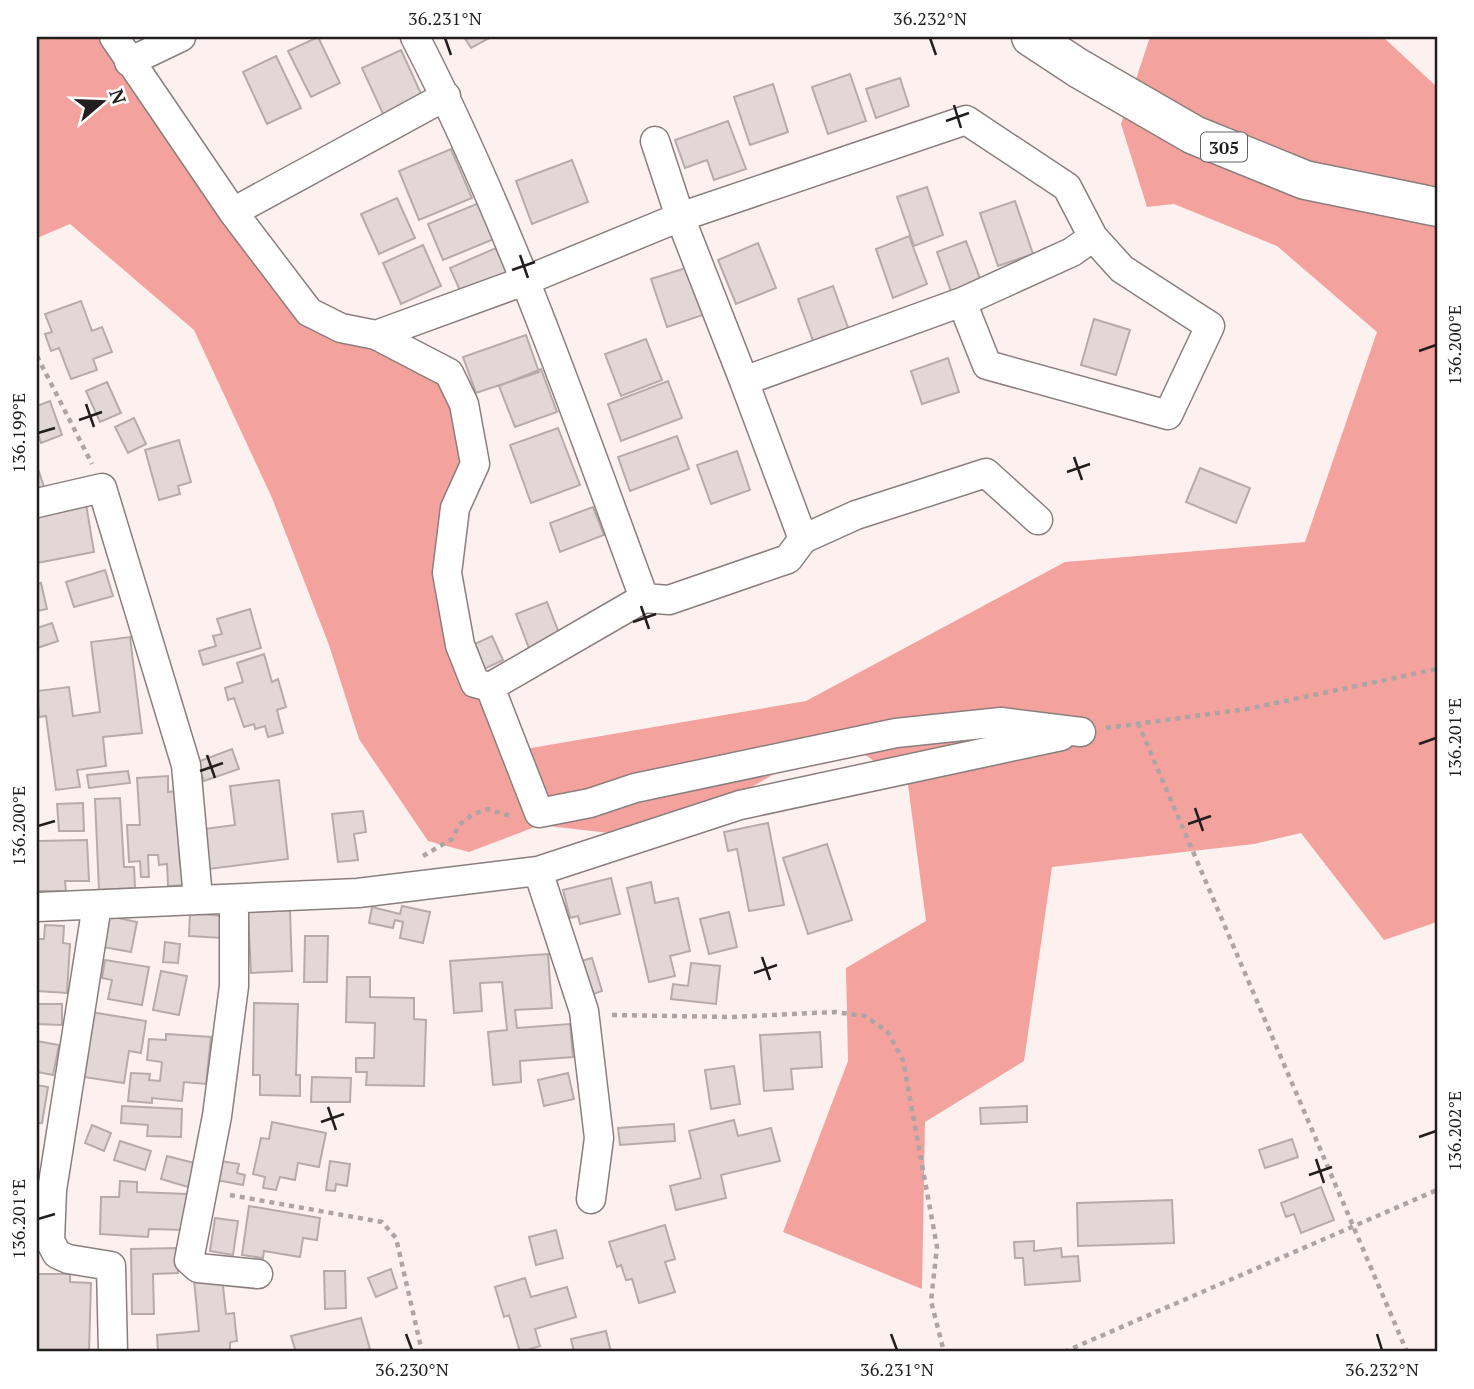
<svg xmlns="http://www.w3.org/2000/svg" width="1474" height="1389" viewBox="0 0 1474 1389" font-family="'PT Serif',serif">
	<rect width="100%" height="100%" fill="#fdf1f0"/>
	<path fill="#f4a29e" d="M37 37H113L286 290 450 371 470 431 440 518 455 650 525 749 806 701 1065 562 1305 542 1377 332 1277 246 1174 204 1147 207 1121 124 1150 37H1383L1437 87V922L1384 940 1301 833 1254 844 1052 867 1024 1061 925 1122 922 1289 783 1232 848 1061 846 968 926 921 908 785 861 752 781 770 691 822 618 834 540 825 469 852 428 841 359 739 329 645 272 498 194 330 70 224 37 238Z"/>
	<path fill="#e2d6d6" stroke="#b7abaa" stroke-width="2" d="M318 37 340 83 311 97 288 51Z
		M464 37H491L471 48Z
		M401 50 423 98 384 116 362 68Z
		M276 56 301 108 267 124 243 72Z
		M850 74 866 121 828 134 812 87Z
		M900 78 909 106 876 118 866 89Z
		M773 84 788 132 750 145 734 97Z
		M728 121 746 169 714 180 707 160 685 168 675 140Z
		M451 149 472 198 419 220 399 171Z
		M572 160 588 202 532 224 516 181Z
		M927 187 943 235 914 246 897 197Z
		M397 198 415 238 379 254 361 214Z
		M1015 201 1033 254 998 266 980 213Z
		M479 203 494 239 443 260 428 224Z
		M909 236 927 284 893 298 876 249Z
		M966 241 982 284 952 294 937 252Z
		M758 243 776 288 736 304 718 260Z
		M423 245 441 286 401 304 383 263Z
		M496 248 508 274 462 295 450 268Z
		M689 267 706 314 667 327 651 279Z
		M833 286 851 336 816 349 798 299Z
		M81 301 92 331 102 327 112 352 93 359 97 370 71 379 59 348 51 351 45 334 52 332 45 314Z
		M1094 319 1130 330 1116 375 1081 365Z
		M526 335 539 372 476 393 463 357Z
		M646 339 662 380 621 396 605 354Z
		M948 358 959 392 922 404 911 371Z
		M541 369 557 412 515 427 499 386Z
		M668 381 682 418 621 441 608 404Z
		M107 382 121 413 100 422 86 391Z
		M50 401 62 435 41 443 37 431V406Z
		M134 418 146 444 128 453 115 427Z
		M558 428 580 485 531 503 510 445Z
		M677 436 689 469 630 491 618 457Z
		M179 440 191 482 178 486 180 494 159 500 145 450Z
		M737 451 750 490 711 504 697 465Z
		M37 466 44 487 37 490Z
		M1200 468 1250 488 1236 523 1186 502Z
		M86 504 94 552 37 563V513Z
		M593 507 604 535 560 552 550 523Z
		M105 570 113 596 74 607 66 582Z
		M41 583 47 609 37 611V584Z
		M547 602 561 638 530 651 516 614Z
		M250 609 261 648 203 665 199 651 216 646 213 636 222 634 217 619Z
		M52 623 58 641 37 648V628Z
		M492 636 503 660 478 672 466 648Z
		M130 637 142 733 103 737 106 766 77 770 80 787 56 790 46 716 39 717 37 691 69 687 73 716 100 712 91 642Z
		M264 654 272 682 278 679 286 707 277 710 283 733 268 737 265 726 255 729 254 724 244 727 234 698 228 700 225 688 243 682 237 663Z
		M232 749 239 769 204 781 197 762Z
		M128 771 130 783 89 788 87 775Z
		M168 776V792L176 791 180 864H185L186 885 168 886 167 864 159 865 158 855H148L149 877H141L140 861 129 862 127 825H140L137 778Z
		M279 780 288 859 209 869 204 829 235 825 230 786Z
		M120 798 124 867H134L135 888 99 890 95 799Z
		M83 803 84 831H59L57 804Z
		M363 811 366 832 354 834 358 860 338 862 332 814Z
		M768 823 784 905 749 911 737 849 728 851 724 832Z
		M87 840 89 881H65L66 891H37V841Z
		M827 844 852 920 808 934 783 858Z
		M611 878 620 914 580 924 578 916 570 918 563 890Z
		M651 882 655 903 678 898 690 951 670 956 675 976 649 982 627 888Z
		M402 906 430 912 423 943 400 938 403 922 395 920 393 928 369 923 372 907 400 914Z
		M290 910 292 971 251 973 248 912Z
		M729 912 737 947 709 954 700 919Z
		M190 913 223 916 222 938 189 936Z
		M109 916 137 922 131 952 103 947Z
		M45 925 64 926 63 943 70 944 67 993 37 991V939H44Z
		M305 936H328L327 982H304Z
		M165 942 180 944 178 963 163 962Z
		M548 954 552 1008 515 1010 517 1028 570 1024 573 1057 520 1061 521 1082 493 1085 488 1032 507 1030 502 982 480 983 482 1011 454 1013 450 961Z
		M592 958 602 991 591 995 581 961Z
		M105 960 149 967 142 1005 108 999 112 980 102 978Z
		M691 963 720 966 716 1004 671 999 673 984 688 986Z
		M161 971 187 976 179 1015 153 1010Z
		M347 977H370V997L414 998V1019L426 1020 424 1086 366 1085 367 1072H356V1058H374L375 1023 346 1022Z
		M254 1003 298 1004 296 1075H300V1096L260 1095V1075H253Z
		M37 1004H62V1025L37 1024Z
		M91 1012 146 1021 141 1053 129 1051 124 1083 84 1077Z
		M820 1032 822 1067 791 1069 793 1089 764 1091 760 1035Z
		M166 1034 211 1037 206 1084 184 1082 182 1101 152 1098V1103L128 1101 131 1073 150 1074 149 1080 160 1081 162 1062 147 1060 149 1039 166 1040Z
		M37 1041 59 1045 53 1075 37 1072Z
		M734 1066 740 1104 711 1109 705 1070Z
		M568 1073 574 1099 544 1106 538 1080Z
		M312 1077 351 1078 350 1102H311Z
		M37 1085 48 1087 42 1123H37Z
		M122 1106 182 1109 181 1137 147 1136 148 1125 121 1123Z
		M1027 1106V1122L981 1124 980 1108Z
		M734 1120 738 1136 771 1128 780 1161 721 1175 726 1198 676 1210 670 1186 701 1178 689 1131Z
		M272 1122 326 1133 319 1167 298 1163 295 1180 280 1177 276 1190 263 1188 265 1177 253 1174 261 1138 269 1139Z
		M674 1124 675 1141 620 1145 618 1128Z
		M92 1125 111 1133 104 1151 85 1143Z
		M1292 1139 1298 1157 1265 1168 1259 1150Z
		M120 1141 151 1151 145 1170 114 1160Z
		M167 1156 194 1163 188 1187 161 1179Z
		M221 1161 239 1164 237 1173 245 1175 243 1185 216 1180Z
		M330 1161 350 1164 347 1186 336 1184 335 1191 326 1190Z
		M120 1181 137 1182V1192L187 1194 186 1230 149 1229 148 1237 100 1234 101 1197H119Z
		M1321 1187 1334 1220 1301 1233 1294 1214 1286 1217 1281 1203Z
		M1172 1200 1174 1243 1078 1246 1077 1203Z
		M249 1206 320 1218 317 1240 303 1238 300 1257 264 1251 263 1258 242 1255Z
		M215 1218 238 1221 233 1255 210 1251Z
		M665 1225 675 1259 665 1262 675 1292 639 1303 632 1279 626 1280 621 1265 617 1267 609 1242Z
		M556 1230 563 1258 536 1265 529 1237Z
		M1034 1241V1251L1061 1248 1062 1257 1078 1256 1080 1281 1025 1285 1023 1258H1015L1014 1242Z
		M177 1248 178 1273 153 1274 154 1314H132L131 1249Z
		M391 1269 397 1288 376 1297 368 1278Z
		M324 1271H345L346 1308 325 1309Z
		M37 1274H70V1282L91 1283 89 1352H37Z
		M222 1277 226 1314 234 1313 237 1341 230 1342V1352H158L157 1335 199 1331 194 1280Z
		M525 1278 531 1297 567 1287 576 1317 535 1329 540 1346 520 1352 509 1315 504 1317 495 1287Z
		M361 1318 370 1349 357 1352H296L291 1336Z
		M606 1331 611 1352H574L571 1339Z"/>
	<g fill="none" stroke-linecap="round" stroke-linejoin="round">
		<g stroke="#8a7f7e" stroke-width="31">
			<path id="minor" d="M114 37 233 212 309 312 341 328 376 335 449 373 464 404 475 464 455 508 447 573 460 645 475 683 490 687 539 813 590 803 635 788 896 733 1001 722 1081 732
				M415 37C508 217 574 408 644 598
				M129 62 181 37
				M655 141 680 217 744 381
				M233 212 446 96
				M962 302 987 365 1168 415 1210 326 1122 269 1093 237
				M376 335 527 280 680 217 966 120 1067 187 1093 237 1072 252 962 302 744 381 803 539 788 559 669 600 644 598 490 687
				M37 503 102 488 186 765 198 898
				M803 539 856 515 986 473 1038 520
				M538 871 584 1011 599 1138 591 1199
				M234 899V986L217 1116 189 1260 198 1268 258 1274
				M97 905 52 1190 50 1241 57 1254 68 1259 111 1266 113 1352
				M37 907 358 893 538 871 740 805 1061 736"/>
		</g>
		<g stroke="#8a7f7e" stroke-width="41">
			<path id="highway" d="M1031 37 1078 68 1194 135 1305 180 1437 207"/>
		</g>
		<path stroke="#ada4a3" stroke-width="4.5" stroke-dasharray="5 5" stroke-linecap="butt" d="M37 356 92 464
			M1138 723 1407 1352
			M1106 728 1247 709 1437 669
			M423 856 452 839 459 825 472 815 487 809 511 816
			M612 1015 730 1017 835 1012 865 1016 887 1031 903 1060 937 1247 931 1301 944 1352
			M230 1195 382 1222 396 1238 422 1352
			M1064 1352 1437 1190"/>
		<use href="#minor" stroke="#fff" stroke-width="28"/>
		<use href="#highway" stroke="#fff" stroke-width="38"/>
	</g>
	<path fill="none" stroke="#221e1e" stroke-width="2.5" d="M445 38 451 55M930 38 936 55M954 105 961 128M946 121 969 113M520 255 528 278M512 270 535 262M1419 351 1436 345M86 404 94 427M79 420 102 412M38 433 55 428M1074 457 1082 480M1067 472 1090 464M641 606 649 629M633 622 656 614M1419 744 1436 738M207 755 215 778M200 771 223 763M1195 808 1203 831M1188 824 1211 816M38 826 55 821M762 957 770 980M754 973 777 965M328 1107 336 1130M321 1122 344 1114M1419 1137 1436 1131M1316 1159 1324 1183M1309 1175 1332 1167M38 1219 55 1214M406 1334 412 1350M891 1334 897 1350M1377 1334 1382 1350"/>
	<g text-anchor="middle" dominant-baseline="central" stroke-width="5" stroke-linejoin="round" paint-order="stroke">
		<rect fill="#fff" stroke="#646262" stroke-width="2" x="1201" y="132.5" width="46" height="29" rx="5"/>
		<g font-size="18" font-weight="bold" fill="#221e1e">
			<text x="1224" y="147">305</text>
		</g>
	</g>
	<rect width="1474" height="1389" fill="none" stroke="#ffffff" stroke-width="77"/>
	<g transform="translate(102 102) rotate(71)" stroke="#ffffff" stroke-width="5" paint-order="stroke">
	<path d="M0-5L12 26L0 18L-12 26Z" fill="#221e1e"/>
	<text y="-10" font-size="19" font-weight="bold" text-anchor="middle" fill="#221e1e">N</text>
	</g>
	<rect x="38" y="38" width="1398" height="1312" fill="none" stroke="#221e1e" stroke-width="2.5"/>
	<g font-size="18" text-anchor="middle" fill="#221e1e">
		<text x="445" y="25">36.231°N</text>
		<text x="930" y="25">36.232°N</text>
		<text transform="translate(1455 345) rotate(-90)" y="6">136.200°E</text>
		<text transform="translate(19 433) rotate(-90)" y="6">136.199°E</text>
		<text transform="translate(1455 738) rotate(-90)" y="6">136.201°E</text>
		<text transform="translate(19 826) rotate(-90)" y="6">136.200°E</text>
		<text transform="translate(1455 1131) rotate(-90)" y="6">136.202°E</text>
		<text transform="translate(19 1219) rotate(-90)" y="6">136.201°E</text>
		<text x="412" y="1376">36.230°N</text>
		<text x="897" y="1376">36.231°N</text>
		<text x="1382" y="1376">36.232°N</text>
	</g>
</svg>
